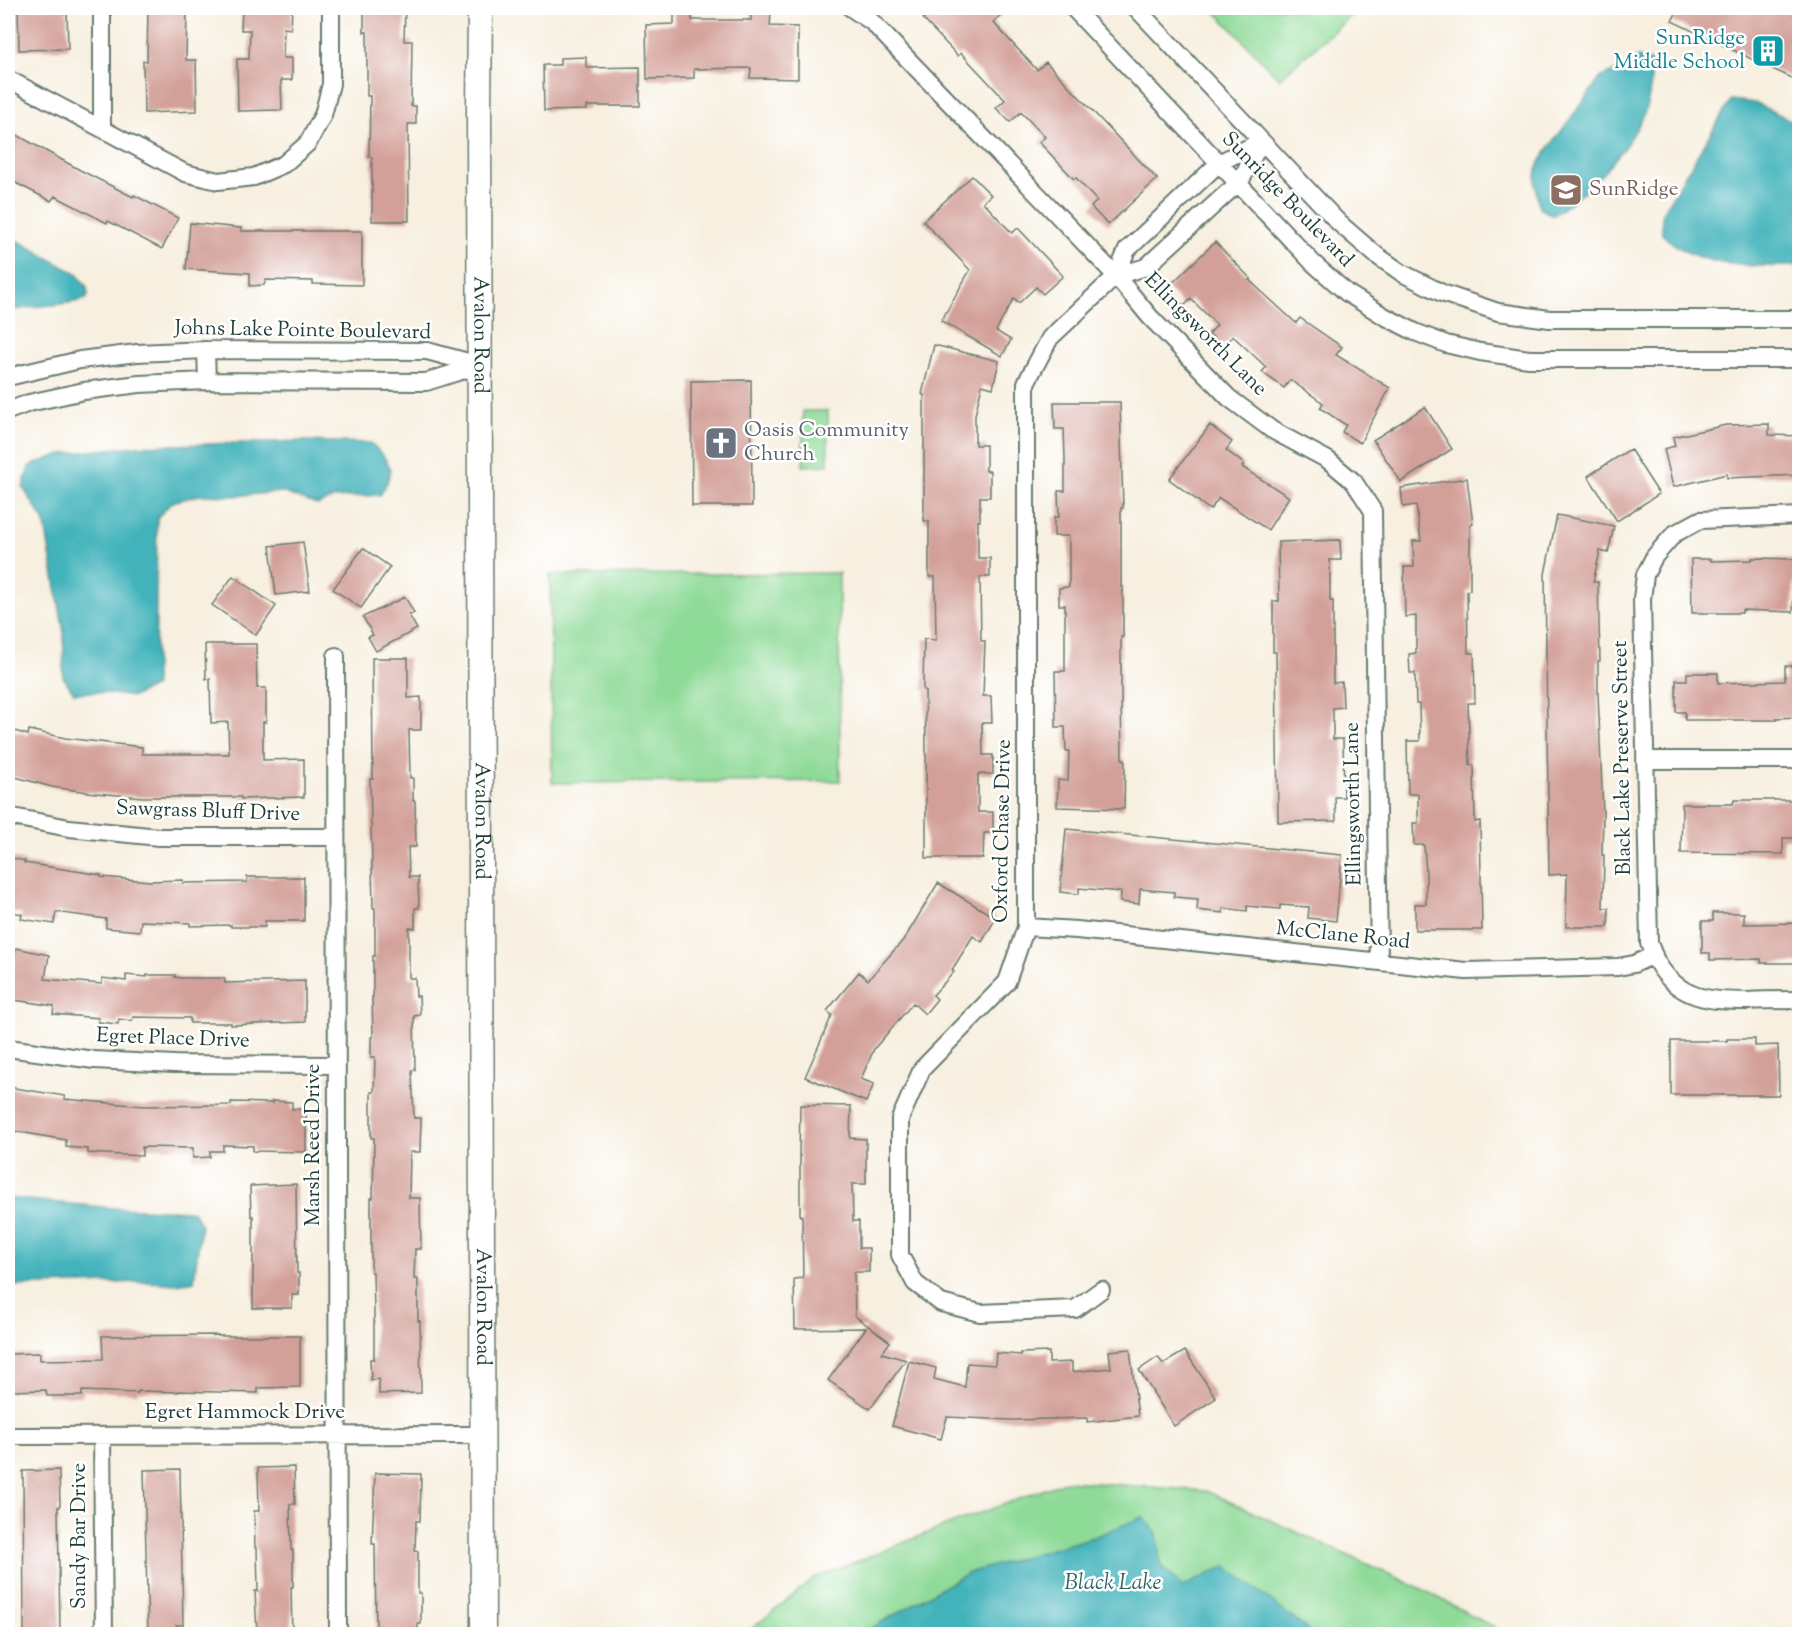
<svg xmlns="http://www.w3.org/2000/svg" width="1807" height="1642" viewBox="0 0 1807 1642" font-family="'Sorts Mill Goudy',serif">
	<rect width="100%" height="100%" fill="#fff"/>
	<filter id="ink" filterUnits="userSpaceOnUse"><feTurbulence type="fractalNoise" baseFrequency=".0167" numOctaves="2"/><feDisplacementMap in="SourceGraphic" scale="12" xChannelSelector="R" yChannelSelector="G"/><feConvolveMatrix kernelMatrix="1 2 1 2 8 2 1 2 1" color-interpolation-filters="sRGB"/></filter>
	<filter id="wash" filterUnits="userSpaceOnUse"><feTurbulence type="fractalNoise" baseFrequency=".008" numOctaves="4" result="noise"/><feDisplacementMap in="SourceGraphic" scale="24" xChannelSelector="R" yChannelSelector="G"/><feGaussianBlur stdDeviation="1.35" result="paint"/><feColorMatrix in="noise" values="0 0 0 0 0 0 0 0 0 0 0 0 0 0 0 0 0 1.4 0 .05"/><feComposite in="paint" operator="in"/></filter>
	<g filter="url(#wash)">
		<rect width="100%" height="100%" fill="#f7efdf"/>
		<path fill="#8eda97" stroke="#568c66" stroke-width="1.5" d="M1212 8H1360L1279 79Z
			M803 411H828V465L803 466Z
			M839 573 840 781 552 783 550 575Z
			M1067 1481 1206 1491 1424 1590 1506 1634H1313L1182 1587 1160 1564 1157 1535 1143 1518 1094 1537 968 1573 861 1634H745L815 1578 945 1526Z"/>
		<path fill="#43b3bb" stroke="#317878" stroke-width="1.5" d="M1638 57 1651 62C1652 82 1650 103 1641 121 1622 156 1587 194 1553 215L1539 208 1535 184 1537 167 1548 149 1601 77 1629 65Z
			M1731 100 1755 103 1799 124V266C1753 266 1697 270 1662 234V213Z
			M8 235 77 274 87 287 88 296 86 299C59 307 34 304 8 312Z
			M302 441 371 443C391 464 397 469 380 495L334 498 317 505 282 492 233 496 200 495 172 502 157 518 155 686 133 697 96 692 74 693 63 677 64 633 44 520 23 488 29 466 61 454 137 446Z
			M8 1198 114 1208 193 1211 201 1225 194 1281 177 1284 147 1282 8 1286Z
			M1143 1517 1157 1534 1160 1564 1182 1587 1226 1566 1313 1634H861L968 1573 1094 1537Z"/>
		<g id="blocks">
			<path fill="#d3a099" d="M18 8H67L68 49 19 50Z
				M148 8H187L186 60H196L197 111 144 113 143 61H147Z
				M242 8H292L291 29 284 28 283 58H292V80H281L282 110 238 111 237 59H249L250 30H241Z
				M364 8H405L404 41H412L411 106H416V124H408L409 221H372V157H369L370 96H367V32H364Z
				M935 8H1009L993 22 1037 70 1046 62 1157 179 1108 225 1091 207 1097 201 1076 178 1074 179 1039 142 1045 137 1021 112 1010 122 996 108 1005 100 961 53 958 56 923 19Z
				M1679 8H1772L1783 13 1786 8H1800V82L1672 21Z
				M674 12H692V20H751V12H771L770 26 798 27V79L750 78 751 68 694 69V78L647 79 646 25 674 24Z
				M586 57V68L640 67V106H587V110L544 111 543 65H560V58Z
				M8 130 80 170 133 197 134 195 178 218 162 249 108 221 107 223 55 196 51 201 8 179Z
				M972 176 991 195 983 202 1012 233 1018 228 1063 276 1043 294 1036 287 1019 303 1014 298 996 331 1011 340 1002 356 941 321 970 270 923 221Z
				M190 223 241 228V231H362V285L313 284V281L266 280 264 285 250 286V273L186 269Z
				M1215 242 1251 279 1249 280 1296 323 1300 318 1342 347 1336 355 1390 388 1360 443 1342 432 1346 425 1320 408 1323 403 1290 380 1284 388 1262 372 1266 367 1233 336 1223 346 1209 334 1217 325 1191 299 1184 306 1167 288Z
				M934 345 999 361 993 388 982 385 975 415V445H986V471H990V497H980V521H978V558H990V577H980L981 641H985L983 696H991L992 723H982L983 755H993V774H978V812H993V833H984L983 858H926V748L925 690H923L924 639 936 640 935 577H929V521H924V395L922 394Z
				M751 380 752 506H692L691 381Z
				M1054 402H1120L1123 508H1121V587H1123V637H1121V692L1122 759H1125L1124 809 1057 807 1058 780 1068 781 1069 751H1066L1065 727H1056L1055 671H1065V605H1059V588L1069 587V536H1054V517H1059L1058 491H1065V459L1064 429H1055Z
				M1425 407 1452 449 1401 482 1373 440Z
				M1769 424V435L1800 436V475L1727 478V474L1673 487 1664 449 1675 446 1673 437 1726 425Z
				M1210 425 1232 442 1226 450 1244 464 1242 467 1289 497 1268 530 1219 498 1210 510 1169 479Z
				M1630 449 1659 494 1617 521 1588 476Z
				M1467 478 1473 524 1470 525V590L1467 591 1468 653H1474L1475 703H1468L1470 765H1474L1475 822 1480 821 1482 930H1415V904H1426V873L1424 845H1414L1413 823H1418V794H1408L1407 741H1420L1419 704H1416L1415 673H1410L1409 654 1416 653V616L1405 617 1404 567H1414L1413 541H1421L1416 505 1403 507 1401 488Z
				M1557 515 1614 526 1608 553 1600 551 1593 582H1598L1600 661H1598V693L1603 814 1602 855H1604L1603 908H1609L1608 927H1566L1567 874 1549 875 1545 574Z
				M1340 540 1341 560H1330V601H1333V683L1342 682 1343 707 1333 708V739H1343L1344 797H1335L1336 821 1278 822 1276 652H1273V601H1279L1278 542Z
				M303 542 310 591 276 595 270 546Z
				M363 548 390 567 361 608 333 589Z
				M1752 558 1800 559V582H1794L1793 612 1742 610V613H1692L1691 559H1711V561L1752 560Z
				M233 576 276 606 256 635 212 605Z
				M405 597 414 613 409 615 417 629 376 651 368 637 373 635 363 617Z
				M205 644H256L257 688H266V722H263V760L304 759V797L241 799V797H143L95 793 52 787 8 775V729L28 735 29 730 65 738 142 747V754H229L228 722 211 723 210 679H206Z
				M372 658H408V698L421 697V730H409L410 778H413V801H415L416 847H408L409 877H418L419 908H415V928H409V978H415L416 996H419L420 1015 414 1016 415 1070 412 1071 414 1118H421L420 1152H410L409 1198H420L421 1249H415L414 1279H418V1321H420L421 1393 379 1394V1379L371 1380 370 1359H374V1312L373 1272H371V1198H373L374 1138H371V1092H374L375 1057H371V1037H373L372 997H373V956H375V908H373L370 779H373Z
				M1785 666H1800V717L1776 718V720H1685V712H1676V680H1687V673H1718V683L1785 681Z
				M1734 800H1800V838H1783V854L1681 853 1682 804H1733Z
				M1066 829 1342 855 1336 921 1308 918 1309 907 1280 905V909L1247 906V911L1223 908V913L1197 910 1198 899 1174 897V892L1140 889 1139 904 1120 902 1121 892 1079 888V894L1060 892Z
				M8 857 25 861 24 863 101 875V877L150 881 183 880V883L247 882V877H304V921H265V927H231V925L190 926V923L141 921 140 931 106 928V919L56 912 54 924 21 919 22 914 8 911Z
				M938 883 996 918 982 942 973 936 952 970 954 972 933 995 937 999 925 1014 913 1003 874 1049 861 1079 874 1084 866 1102 805 1077 832 1015 827 1011 859 972 868 980 905 938Z
				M1713 913H1744V924L1800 923V963H1761V959L1710 960V953H1702V921H1713Z
				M16 948 49 955 45 979 102 984V978L126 981V975L147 977V975H175V977L181 978H224L225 983 305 981V1022L231 1025V1023H190V1018L133 1017 132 1021 119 1019 118 1024 98 1022 99 1018 53 1014 54 1006 8 999Z
				M1727 1039H1755V1046L1778 1045 1779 1095H1671V1041H1727Z
				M8 1087 65 1096 64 1099 144 1106 231 1105V1102L272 1103V1101L292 1102V1109H306V1152L253 1151V1146L223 1145V1151H210V1157L193 1158V1148L142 1147V1156L88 1153V1149L66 1147V1140L8 1130Z
				M800 1105 851 1106 850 1138 866 1139V1184H852L853 1221H859V1248H869V1272H854L855 1316 890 1342 882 1353 906 1360 870 1409 828 1380 866 1328 795 1329 794 1279 803 1278 802 1216H800V1156H799Z
				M296 1184 297 1273H299V1295H292V1308H253V1216H251L250 1186Z
				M218 1335V1336H300V1387L258 1388V1393L178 1391V1392L138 1391V1393L82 1391V1396H47L46 1390 8 1391V1354L40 1353V1360L103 1359 102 1336Z
				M1130 1349 1138 1416 1087 1422V1418L1011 1420 947 1417 941 1439 892 1426 909 1361 936 1368 934 1379 965 1387 967 1363 995 1365 996 1353 1021 1355V1353L1049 1352V1363L1072 1362V1372L1111 1368 1109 1351Z
				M1185 1351 1216 1398 1174 1426 1139 1370 1158 1357 1163 1364Z
				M294 1467 295 1504H290L291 1550H293V1587H291L292 1635H257L255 1591H258L257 1548H255L254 1511H259L258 1468Z
				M180 1469 183 1625H176V1635H148L144 1470Z
				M59 1470 60 1507H58L60 1630H58V1635H24L23 1471Z
				M375 1473 421 1474 420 1521H416L415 1551H418V1593H421V1624H418V1635H376L375 1544H372Z"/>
		</g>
	</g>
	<g filter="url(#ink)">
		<use href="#blocks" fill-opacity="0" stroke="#6b7b70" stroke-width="1.5"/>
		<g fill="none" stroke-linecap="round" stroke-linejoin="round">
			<g stroke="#6b7b70" stroke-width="20">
				<path id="minor" d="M102 8V129
					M851 8 872 22 1116 276 1150 317 1229 398 1272 430 1328 460 1354 482 1373 511 1379 962
					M1073 8 1313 263 1347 293 1384 316 1415 332 1446 344 1480 352 1529 359H1800
					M1136 8 1339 223 1376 255 1402 273 1442 293 1498 312 1550 319H1800
					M8 79 185 173 218 181 254 177 284 164 308 143 323 115 331 84V8
					M1116 276 1146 267 1228 192 1239 184 1261 141
					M206 350 207 381
					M8 377 80 360 137 353 206 350 427 351 479 365
					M8 411 29 403 84 391 139 384 207 381 426 382 480 365
					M1800 516 1700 520 1674 534 1654 557 1645 575 1642 599 1649 943C1652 950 1654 958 1658 964 1680 1000 1710 1001 1748 1001 1765 1000 1782 1000 1800 1000
					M336 656 338 1634
					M1645 760H1800
					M8 816 69 828 159 837H336
					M1026 927 1077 930 1466 971 1618 967 1634 964 1654 955
					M8 1048 94 1060 175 1064 337 1065
					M1101 1290 1075 1309 980 1313 941 1303 915 1283 900 1255V1119L922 1069 1007 982 1026 927V383L1050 338 1116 276 1127 250 1219 163 1261 141
					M8 1436 482 1435
					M102 1436 104 1634"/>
			</g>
			<g stroke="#6b7b70" stroke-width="27">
				<g id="secondary">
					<path id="s1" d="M480 8 479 109 483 1634"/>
				</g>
			</g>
			<use href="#minor" stroke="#fff" stroke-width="16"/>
			<use href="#secondary" stroke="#fff" stroke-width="24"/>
		</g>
	</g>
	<defs>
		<g id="building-square" transform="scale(1.725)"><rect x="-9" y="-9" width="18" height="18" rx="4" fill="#0f9aa8" stroke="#fff"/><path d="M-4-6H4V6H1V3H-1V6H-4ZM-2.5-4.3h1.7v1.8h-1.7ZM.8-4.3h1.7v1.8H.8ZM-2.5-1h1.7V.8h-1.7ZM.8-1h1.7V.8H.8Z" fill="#fff"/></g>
		<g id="school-square" transform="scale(1.725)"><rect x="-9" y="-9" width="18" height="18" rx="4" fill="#8d6e63" stroke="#fff"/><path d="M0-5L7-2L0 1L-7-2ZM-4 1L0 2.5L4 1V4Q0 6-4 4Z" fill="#fff"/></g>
		<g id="church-square" transform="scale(1.725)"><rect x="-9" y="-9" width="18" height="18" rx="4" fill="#6b7280" stroke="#fff"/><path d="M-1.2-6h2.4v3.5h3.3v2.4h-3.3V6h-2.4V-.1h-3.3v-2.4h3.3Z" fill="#fff"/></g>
	</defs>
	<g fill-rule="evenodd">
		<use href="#building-square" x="1768" y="51"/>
		<use href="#school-square" x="1566" y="190"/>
		<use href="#church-square" x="721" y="443"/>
	</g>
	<g text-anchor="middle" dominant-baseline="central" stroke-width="5" stroke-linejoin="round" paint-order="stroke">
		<g font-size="21" fill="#0d838f" stroke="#fff" text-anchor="end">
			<text x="1745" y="39">SunRidge<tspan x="1745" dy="24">Middle School</tspan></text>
		</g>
		<g font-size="21" fill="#785e54" stroke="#fff" text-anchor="start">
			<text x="1589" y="190">SunRidge</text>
		</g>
		<g font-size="21" fill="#1f3d34" stroke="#fff">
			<text transform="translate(1287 200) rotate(46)">Sunridge Boulevard</text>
			<text transform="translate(303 331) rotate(1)">Johns Lake Pointe Boulevard</text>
			<text stroke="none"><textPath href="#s1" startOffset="327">Avalon Road</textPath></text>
			<text transform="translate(1205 335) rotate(45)">Ellingsworth Lane</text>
			<text transform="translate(1623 758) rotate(-91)">Black Lake Preserve Street</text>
			<text transform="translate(1354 804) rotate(-91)">Ellingsworth Lane</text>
			<text transform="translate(208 812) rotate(2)">Sawgrass Bluff Drive</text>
			<text stroke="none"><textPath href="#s1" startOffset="813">Avalon Road</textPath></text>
			<text transform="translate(1003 831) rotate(-89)">Oxford Chase Drive</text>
			<text transform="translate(1343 936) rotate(6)">McClane Road</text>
			<text transform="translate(173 1039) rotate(2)">Egret Place Drive</text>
			<text transform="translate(314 1145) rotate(-90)">Marsh Reed Drive</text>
			<text stroke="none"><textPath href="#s1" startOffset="1299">Avalon Road</textPath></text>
			<text x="245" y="1413">Egret Hammock Drive</text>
			<text transform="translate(80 1536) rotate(-90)">Sandy Bar Drive</text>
		</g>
		<g font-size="21" fill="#5b616d" stroke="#fff" text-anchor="start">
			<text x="744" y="431">Oasis Community<tspan x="744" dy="24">Church</tspan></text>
		</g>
		<g font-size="22" font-style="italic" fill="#2c6663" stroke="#fff">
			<text x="1113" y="1584">Black Lake</text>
		</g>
	</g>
	<rect width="1807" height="1642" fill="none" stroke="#fff" stroke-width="30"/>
</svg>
